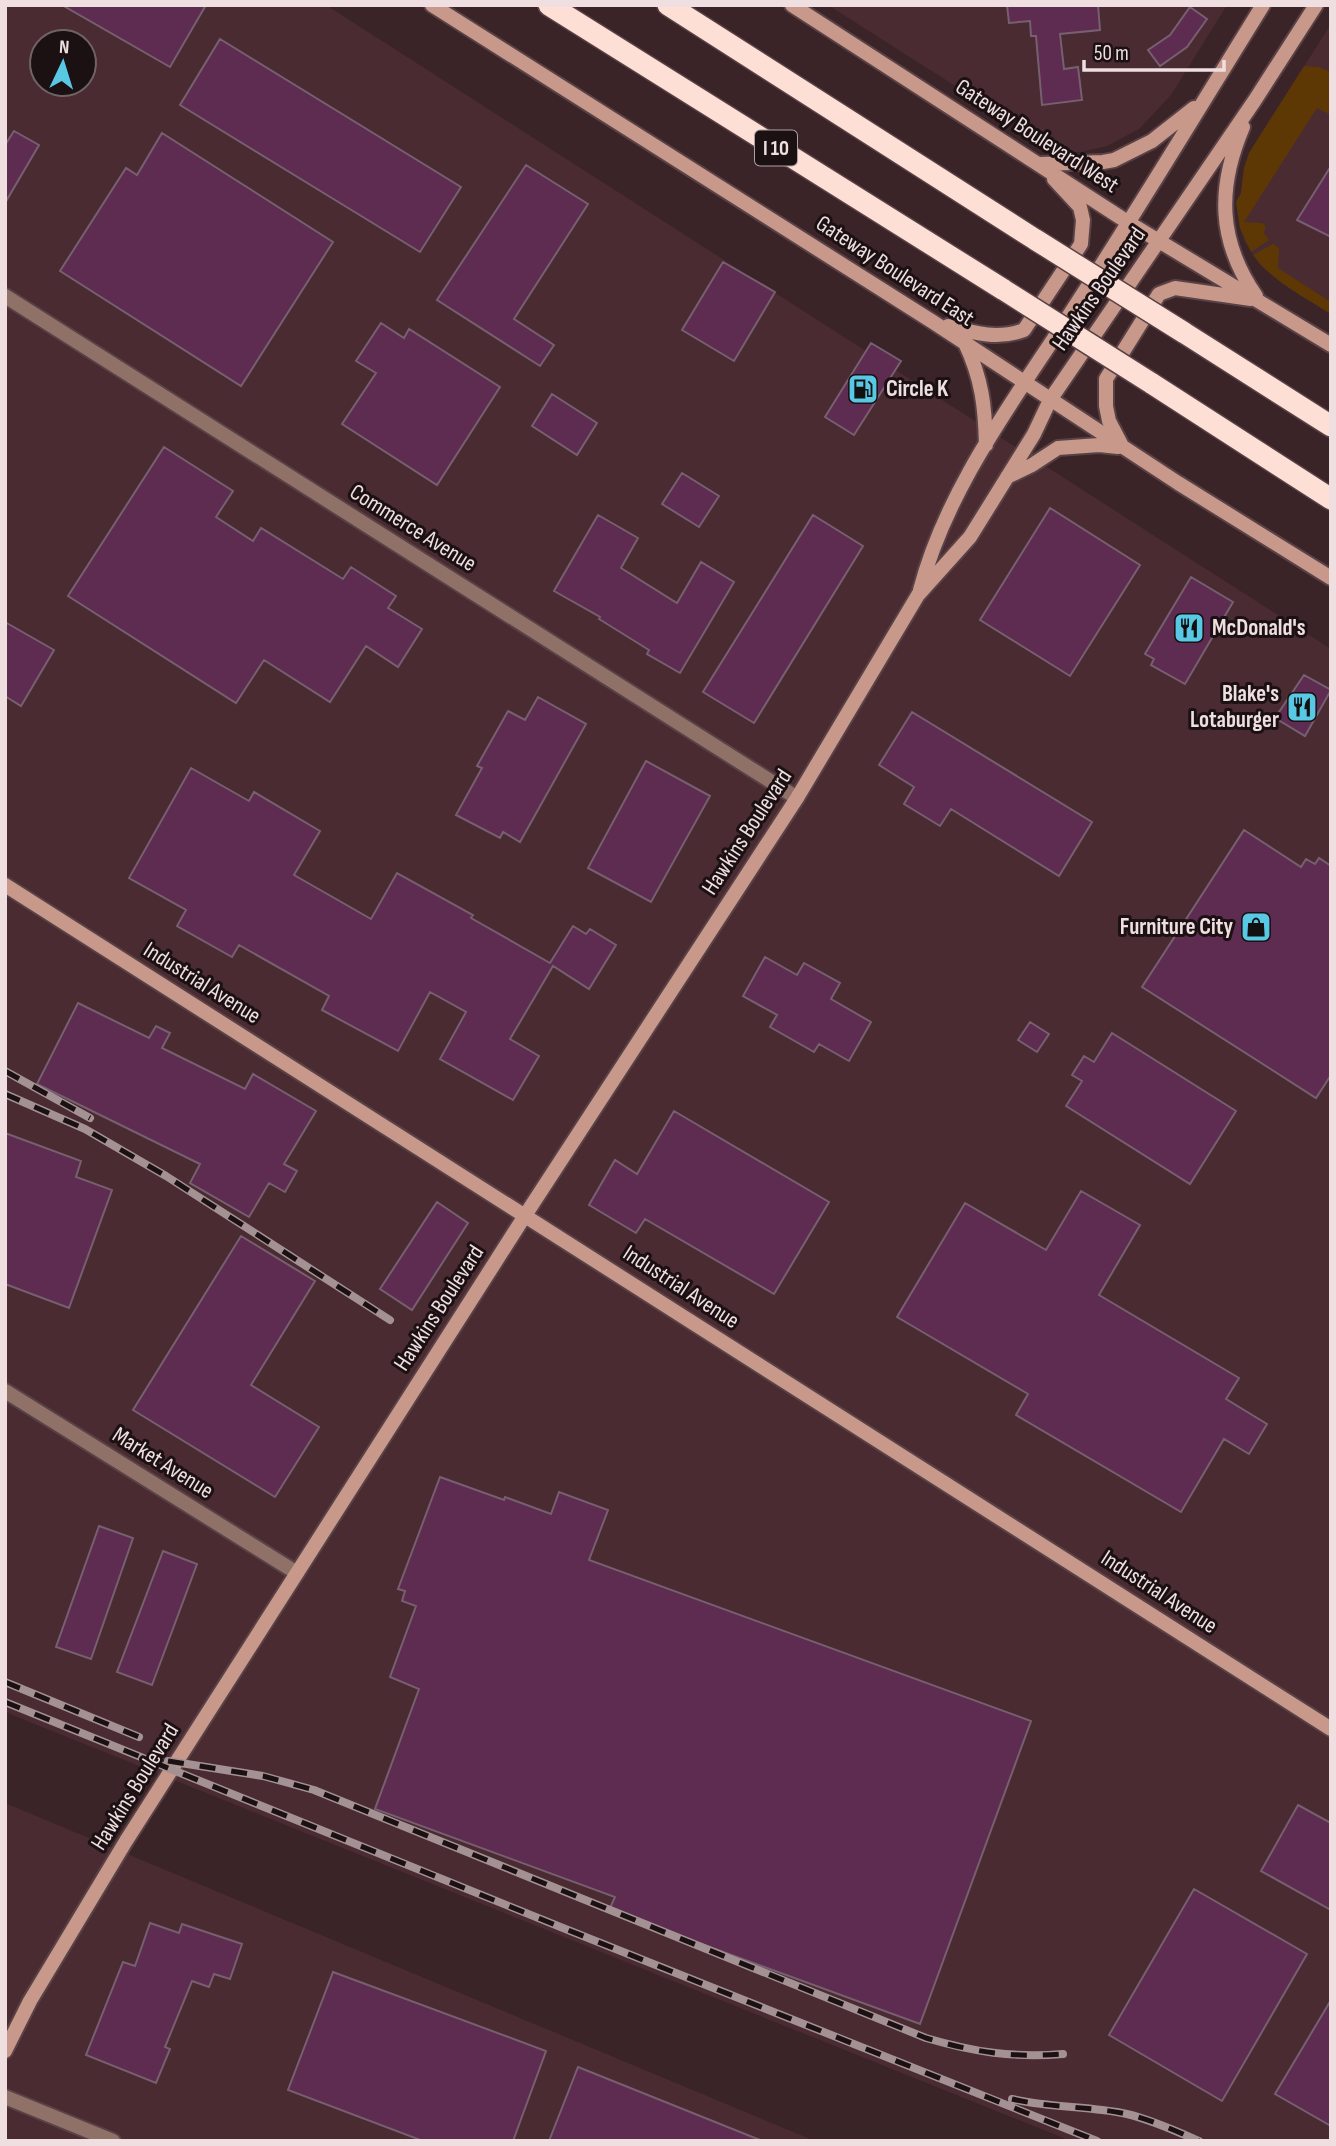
<svg xmlns="http://www.w3.org/2000/svg" width="1336" height="2146" viewBox="0 0 1336 2146" font-family="'Sofia Sans Condensed',sans-serif">
	<rect width="100%" height="100%" fill="#3b2428"/>
	<path fill="#492b31" fill-rule="evenodd" d="M5 5H326L1331 649V2141H1071L5 1712ZM42 42H84V84H42Z
		M828 5H1227L1171 95 1139 129 1107 146 1081 152H1059Z
		M1331 24V314L1283 284 1261 266 1245 242 1240 228 1236 202 1241 193 1244 168 1249 153Z
		M5 1803 815 2141H5Z"/>
	<path fill="#5d3804" d="M1304 66 1319 67 1331 72V115L1317 108 1244 222 1262 223 1266 226 1264 233 1269 240 1251 252 1240 228 1236 202 1241 193 1244 168 1249 153Z
		M1273 244 1279 248 1278 268 1331 302V314C1304 297 1273 282 1253 255Z"/>
	<path fill="#5e2b51" stroke="#76606f" stroke-width="2" d="M62 5H206L170 67Z
		M1007 5H1098L1100 30 1060 34 1064 69 1078 67 1082 100 1042 105 1036 36H1031L1030 21 1009 23Z
		M1190 7 1207 19 1187 47 1160 66 1148 50 1170 35Z
		M220 39 461 187 420 252 180 105Z
		M14 131 39 145 5 203V145Z
		M162 133 333 242 241 386 60 271 126 168 137 175Z
		M526 165 588 204 514 319 554 345 540 366 437 300Z
		M1331 166V237L1297 220Z
		M723 262 775 292 734 361 682 330Z
		M381 323 404 338 409 329 500 387 437 485 342 424 376 373 356 361Z
		M871 343 901 361 854 435 825 417Z
		M552 394 597 423 577 455 532 426Z
		M164 447 233 491 216 517 253 541 261 528 343 579 351 567 396 596 388 608 422 629 398 667 366 646 330 702 264 660 236 703 68 596Z
		M682 473 719 496 699 527 662 504Z
		M1050 508 1140 565 1070 676 980 620Z
		M598 515 638 538 621 568 677 603 701 562 734 582 680 673 647 654 649 650 599 619 600 617 554 591Z
		M813 515 863 546 754 723 703 692Z
		M1191 577 1233 602 1185 684 1151 665 1154 659 1145 654Z
		M5 622 54 650 21 706 5 696Z
		M1304 675 1331 690 1305 736 1275 718Z
		M538 697 586 724 520 842 503 832 500 838 456 815 482 768 477 766 508 711 525 720Z
		M912 712 1092 822 1059 876 951 809 940 826 904 804 914 787 879 765Z
		M646 761 710 796 651 902 588 868Z
		M191 768 249 801 254 792 320 831 294 875 371 919 397 873 473 915 471 918 550 963 573 926 586 934 590 929 616 945 589 989 553 966 510 1039 539 1056 513 1100 440 1059 466 1012 430 992 398 1051 322 1010 329 996 239 945 232 957 177 926 186 910 129 878Z
		M1244 830 1301 867 1306 859 1315 864 1319 858 1331 866V1075L1316 1098 1142 987Z
		M765 957 797 975 804 963 840 983 831 999 871 1022 849 1061 819 1044 814 1052 770 1027 777 1015 743 996Z
		M78 1003 149 1038 156 1026 170 1033 162 1048 245 1089 253 1074 316 1111 284 1164 297 1171 285 1192 269 1183 249 1217 190 1183 200 1164 37 1084Z
		M1030 1022 1049 1034 1037 1052 1018 1040Z
		M1112 1033 1236 1111 1190 1184 1066 1106 1082 1081 1072 1075 1084 1056 1094 1062Z
		M674 1111 829 1202 774 1294 645 1219 636 1233 589 1205 615 1160 637 1174Z
		M5 1133 81 1161 76 1177 112 1190 69 1308 5 1284Z
		M1081 1191 1140 1225 1099 1295 1239 1378 1226 1399 1267 1424 1249 1454 1224 1439 1181 1512 1016 1415 1028 1394 897 1317 965 1203 1046 1250Z
		M437 1202 468 1223 412 1310 380 1289Z
		M241 1236 315 1281 251 1385 319 1427 275 1497 133 1410Z
		M440 1477 504 1500 505 1497 551 1514 559 1492 608 1510 589 1560 1031 1721 920 2024 609 1910 615 1897 375 1809 419 1689 390 1677 416 1606 402 1601 405 1591 398 1589Z
		M99 1526 133 1538 91 1659 56 1647Z
		M163 1551 197 1564 152 1685 117 1672Z
		M1298 1805 1331 1823V1910L1261 1871Z
		M1194 1889 1307 1954 1222 2101 1109 2035Z
		M150 1923 179 1933 182 1924 242 1944 230 1979 214 1974 209 1987 192 1981 165 2047 170 2049 156 2083 86 2055 123 1962 135 1966Z
		M333 1972 546 2051 513 2141H423L288 2090Z
		M1331 2000V2126L1275 2094Z
		M578 2067 760 2140V2141H549Z"/>
	<g fill="none" stroke-linecap="round" stroke-linejoin="round">
		<g stroke="#584246" stroke-width="18">
			<path id="street" d="M5 296 797 798
				M5 1391 297 1573
				M5 2097 113 2141"/>
		</g>
		<g stroke="#584246" stroke-width="18">
			<path id="secondary" d="M432 5 933 322 1178 483 1331 578
				M792 5 1129 223 1331 345
				M1243 127C1217 188 1218 241 1256 296
				M1040 164 1103 162 1114 160 1152 141 1194 108
				M948 326C974 333 998 340 1024 330L1081 244 1083 220 1080 207 1054 179
				M965 343C982 379 985 406 986 445
				M1121 444 1109 421 1106 406V379L1159 294 1175 288 1251 299
				M1007 477 1032 465 1058 448 1099 445 1118 447
				M920 590C948 484 1019 394 1077 303 1141 205 1201 105 1263 5
				M5 885 1331 1729
				M5 2051 30 2001 126 1841 526 1214 797 798 918 595 970 537 1034 434 1050 400 1255 100 1316 5"/>
		</g>
		<g stroke="#584246" stroke-width="24">
			<path id="highway" d="M549 5 1004 290
				M668 5 1036 240
				M1183 332 1331 426
				M1151 383 1331 499"/>
		</g>
		<use href="#street" stroke="#907168" stroke-width="14"/>
		<use href="#secondary" stroke="#c8988a" stroke-width="14"/>
		<use href="#highway" stroke="#fddfd5" stroke-width="21"/>
		<g stroke="#a49194" stroke-width="8">
			<path id="rail" d="M5 1071 90 1118
				M5 1094 85 1129 166 1176 390 1320
				M5 1682 139 1737
				M5 1702 563 1928 1097 2141
				M168 1761 263 1776 314 1790 926 2038C974 2052 1012 2058 1063 2054
				M1012 2099C1050 2108 1089 2106 1127 2114 1152 2120 1176 2131 1199 2141"/>
		</g>
		<use href="#rail" stroke="#1b1113" stroke-width="5" stroke-dasharray="16" stroke-linecap="butt"/>
		<g stroke="#584246" stroke-width="24" stroke-linecap="butt">
			<path id="highway-bridge" d="M1036 240 1183 332
				M1004 290 1151 383"/>
		</g>
		<use href="#highway-bridge" stroke="#fddfd5" stroke-width="21"/>
	</g>
	<defs>
		<g id="fuel-square" transform="scale(1.575)"><rect x="-9" y="-9" width="18" height="18" rx="4" fill="#59c8e5" stroke="#1b1113"/><path d="M-5.5-6h7V0h2V4h1.3V-2.5L3-4.5l.8-.8L6-3V5H2.5V1h-1V6h-7ZM-4.2-4.7v3.2H.2V-4.7Z" fill="#111"/></g>
		<g id="restaurant-square" transform="scale(1.575)"><rect x="-9" y="-9" width="18" height="18" rx="4" fill="#59c8e5" stroke="#1b1113"/><path d="M-5-6h1v4h1v-4h1v4h1v-4h1v5L-1.5 .5V6h-2V.5L-5-1ZM5-6V6H3V1.5H1.5Q1.5-4 5-6Z" fill="#111"/></g>
		<g id="shop-square" transform="scale(1.575)"><rect x="-9" y="-9" width="18" height="18" rx="4" fill="#59c8e5" stroke="#1b1113"/><path d="M-5-2.5h2.3a2.7 3.5 0 0 1 5.4 0H5L5.5 6h-11ZM-1.5-2.5h3a1.5 2.3 0 0 0-3 0Z" fill="#111"/></g>
	</defs>
	<g fill-rule="evenodd">
		<use href="#fuel-square" x="863" y="389"/>
		<use href="#restaurant-square" x="1189" y="628"/>
		<use href="#restaurant-square" x="1302" y="707"/>
		<use href="#shop-square" x="1256" y="927"/>
	</g>
	<g text-anchor="middle" dominant-baseline="central" stroke-width="6" stroke-linejoin="round" paint-order="stroke">
		<rect fill="#1b1113" stroke="#afa1a3" stroke-width="2" x="755" y="130.5" width="42" height="35" rx="5"/>
		<g font-size="21" font-weight="bold" fill="#efdfe1">
			<text x="776" y="148">I 10</text>
		</g>
		<g font-size="23" fill="#efdfe1" stroke="#1b1113">
			<text transform="translate(1037 136) rotate(33)">Gateway Boulevard West</text>
			<text transform="translate(895 271) rotate(33)">Gateway Boulevard East</text>
			<text transform="translate(1099 289) rotate(-55)">Hawkins Boulevard</text>
			<text transform="translate(413 528) rotate(32)">Commerce Avenue</text>
			<text transform="translate(747 832) rotate(-57)">Hawkins Boulevard</text>
			<text transform="translate(202 983) rotate(32)">Industrial Avenue</text>
			<text transform="translate(681 1287) rotate(33)">Industrial Avenue</text>
			<text transform="translate(439 1308) rotate(-57)">Hawkins Boulevard</text>
			<text transform="translate(163 1463) rotate(32)">Market Avenue</text>
			<text transform="translate(1159 1592) rotate(33)">Industrial Avenue</text>
			<text transform="translate(135 1787) rotate(-58)">Hawkins Boulevard</text>
		</g>
		<g font-size="23" font-weight="bold" fill="#efdfe1" stroke="#1b1113" text-anchor="start">
			<text x="886" y="389">Circle K</text>
			<text x="1212" y="628">McDonald's</text>
			<text x="1279" y="694" text-anchor="end">Blake's<tspan x="1279" dy="26">Lotaburger</tspan></text>
			<text x="1233" y="927" text-anchor="end">Furniture City</text>
		</g>
	</g>
	<rect width="1336" height="2146" fill="none" stroke="#efdfe1" stroke-width="14"/>
	<g transform="translate(63 63) rotate(4)"><circle r="33" fill="#1b1113" stroke="#706365" stroke-width="2"/>
	<path d="M0-5L12 26L0 18L-12 26Z" fill="#59c8e5"/>
	<text y="-10" font-size="19" font-weight="bold" text-anchor="middle" fill="#efdfe1">N</text>
	</g>
	<path d="M1084 60v10h140v-10" fill="none" stroke="#efdfe1" stroke-width="3.5"/>
	<text x="1094" y="60" font-size="21" fill="#efdfe1" stroke="#1b1113" stroke-width="5" paint-order="stroke">50 m</text>
</svg>
